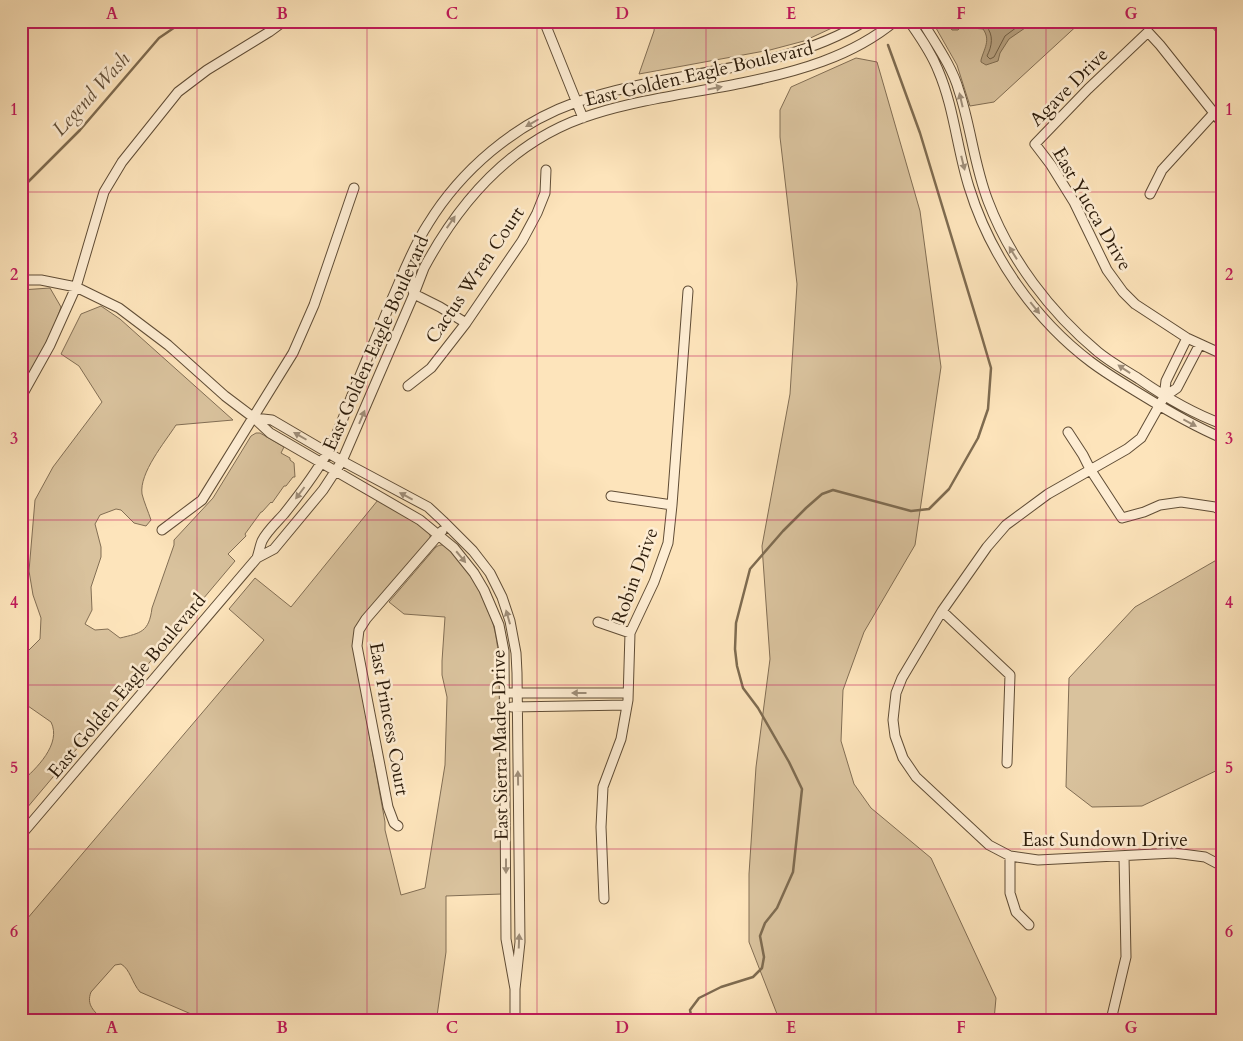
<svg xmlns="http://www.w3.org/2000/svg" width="1243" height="1041" viewBox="0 0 1243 1041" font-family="Cardo,serif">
	<rect width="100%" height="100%" fill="#fde4bb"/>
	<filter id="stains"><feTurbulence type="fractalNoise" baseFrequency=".004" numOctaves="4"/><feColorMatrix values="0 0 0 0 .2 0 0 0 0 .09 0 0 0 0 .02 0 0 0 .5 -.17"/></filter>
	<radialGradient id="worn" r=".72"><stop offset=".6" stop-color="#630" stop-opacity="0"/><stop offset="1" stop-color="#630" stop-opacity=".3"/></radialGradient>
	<path fill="#d9c29d" stroke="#826e54" d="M655 21H847L804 41 770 50 639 74 654 31Z
		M932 21H1082L994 102 970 106 957 65Z
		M1207 21H1222V39Z
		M856 58 877 62 920 211 941 367 915 545 864 632 843 690 841 741 854 784 871 808 931 858 996 998 994 1020H788L777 1014 749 942V874L756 767 770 659 762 546 790 394 797 284 780 137V110L791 87Z
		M50 288 61 307 52 333 21 387V290Z
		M101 306 120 319 233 420 176 425C165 442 139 473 142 494 144 502 148 511 151 520L146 526 134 523 121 510 116 509 100 515 95 524 101 547V557L91 587 92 610 85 624 95 630 108 629 120 638C141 633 149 632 152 608L174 545V540L213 498 251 436 256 433H260L284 447 281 453 290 458V460L294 463 295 477H293L286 486H284L272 503 271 502 262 512H261L245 534 246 536 228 554 235 561 21 815V782C36 769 62 744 51 722L28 706 21 704V658L40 639 41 618 33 595 29 571 35 500 53 467 102 402 79 366 61 354 81 314Z
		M378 500 423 527C428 531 431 533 430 540L359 623 354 650 385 822V830L401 895 425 888 445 765 447 697 442 675V661L445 617 404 614 389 602 436 547C439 545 443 544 447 546 461 555 483 594 489 611 496 629 498 649 500 668L502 894 446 896V952L437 1016 435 1020H205L140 992C132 983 130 969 121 964L115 965 91 992C86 1005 94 1011 103 1020H21V926L264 640 229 609 255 578 291 607Z
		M1220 558H1222V768L1142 806 1092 807 1066 787 1069 678 1135 607Z"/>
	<path fill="#b6a07f" stroke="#7e6b50" d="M945 21H1021L1025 26V28L1009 39 1000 53 998 61 986 65 981 62V60C984 49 991 40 983 29L961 27 958 30H952Z"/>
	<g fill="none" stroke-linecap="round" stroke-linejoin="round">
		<path stroke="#705e44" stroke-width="1" d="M951 21 955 25 962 22 986 26C994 35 992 46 987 56L990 59 994 57 1005 36 1017 27V21"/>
		<path stroke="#7e6b50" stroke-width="2.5" d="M21 189 80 130 159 38 184 21
			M692 1020 690 1010 699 998 721 987 753 977 762 968 764 957 760 936 765 923 777 908 793 872 802 789 789 762 758 708 743 688 737 666 735 649 736 623 750 569 783 531 806 508 822 494 833 490 911 511 929 509 949 489 978 438 988 409 991 368 981 334 920 133 888 45"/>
		<g stroke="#604d36" stroke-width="11">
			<path id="minor" d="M544 21 583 118
				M909 21C920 37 931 52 938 70 954 107 957 149 969 187 990 255 1034 319 1091 362 1107 374 1124 384 1142 395 1168 411 1194 426 1222 438
				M922 21C935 43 952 66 959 91 971 127 974 165 988 201 1010 259 1050 312 1098 352 1110 362 1125 370 1139 379 1165 397 1192 413 1222 424
				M1222 123 1160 45 1148 32 1088 89 1035 144 1051 165 1074 202 1107 270 1123 292 1135 304 1187 338 1222 354
				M1150 194 1162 170 1214 113
				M417 255C411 272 408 278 414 294L440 307 466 323
				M21 280H41L76 287 119 308 168 345 225 396 254 418 270 433 420 520 454 548 474 573 484 590 499 625 504 651 506 939 515 989
				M1200 344 1177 388 1164 397 1141 438 1127 449 1048 494 1006 525 987 547 942 611 902 678 896 693 893 720 895 736 903 758 916 777 989 845 1010 856 1038 860 1174 853 1205 857 1222 866
				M408 386 431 368 466 323 522 241 537 213 545 193 546 170
				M21 397 50 345 76 287 104 192 122 162 178 92 207 70 269 32 284 21
				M1164 397 1166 381 1187 338
				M254 418 272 420 342 461 428 507 443 521 473 551 490 573 502 597 510 621 516 653 517 673 520 942 515 989V1020
				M1068 432 1083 455 1090 469 1122 518 1144 512 1160 505 1181 502 1215 507 1222 511
				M611 496 672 505
				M162 530 202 500 293 353 314 305 354 188
				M257 558C259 552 260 546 262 541 267 531 277 522 284 514 300 494 315 475 327 453 339 433 346 409 355 388 367 358 380 329 392 299 403 274 413 247 428 224 461 170 515 124 574 103 669 69 777 75 865 21
				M942 611 1010 675 1007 763
				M598 622 630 633
				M504 693H628
				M512 707 627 705
				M398 826 394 823 388 807 357 646 359 630 366 619 442 531
				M21 835 257 558 274 549 323 490 342 461 414 294 424 268C462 197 515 138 594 114 642 99 693 93 742 83 796 72 852 57 895 21
				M1010 856V893L1016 912 1029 925
				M604 899 601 827 603 787 621 739 628 700 630 633 654 582 668 543 672 505 688 291
				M1111 1020 1126 957 1124 856"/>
		</g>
		<use href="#minor" stroke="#feedd3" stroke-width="9"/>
	</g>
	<defs><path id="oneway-solid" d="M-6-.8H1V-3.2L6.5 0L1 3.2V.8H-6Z" transform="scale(1.25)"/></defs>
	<g fill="#9f8e79">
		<use href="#oneway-solid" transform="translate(715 88) rotate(-11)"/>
		<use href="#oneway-solid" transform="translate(961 100) rotate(-103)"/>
		<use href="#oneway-solid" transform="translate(532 123) rotate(150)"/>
		<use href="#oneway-solid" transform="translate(963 163) rotate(76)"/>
		<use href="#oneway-solid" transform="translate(451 222) rotate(-55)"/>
		<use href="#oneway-solid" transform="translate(1013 253) rotate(-122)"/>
		<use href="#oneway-solid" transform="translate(1035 308) rotate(51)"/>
		<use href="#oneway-solid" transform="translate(1124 369) rotate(-146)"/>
		<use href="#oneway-solid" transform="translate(362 417) rotate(-67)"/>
		<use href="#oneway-solid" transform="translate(1190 423) rotate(28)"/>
		<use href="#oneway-solid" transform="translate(300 436) rotate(-150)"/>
		<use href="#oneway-solid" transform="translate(300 493) rotate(127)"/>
		<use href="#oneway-solid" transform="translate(406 496) rotate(-152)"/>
		<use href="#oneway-solid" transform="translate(461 557) rotate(50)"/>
		<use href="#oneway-solid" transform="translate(508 617) rotate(-106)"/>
		<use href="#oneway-solid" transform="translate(579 693) rotate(-180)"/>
		<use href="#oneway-solid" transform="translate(518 778) rotate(-91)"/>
		<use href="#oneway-solid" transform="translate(506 866) rotate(90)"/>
		<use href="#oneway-solid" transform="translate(519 941) rotate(-88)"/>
	</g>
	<path fill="none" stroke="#c2185b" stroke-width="1" stroke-opacity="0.55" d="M197 21V1020M367 21V1020M537 21V1020M706 21V1020M876 21V1020M1046 21V1020M21 192H1222M21 356H1222M21 520H1222M21 685H1222M21 849H1222"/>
	<g text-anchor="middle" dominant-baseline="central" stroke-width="5" stroke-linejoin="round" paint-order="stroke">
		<g font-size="19" fill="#2b1b0a" stroke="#feedd3">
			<text transform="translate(699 74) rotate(-13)">East Golden Eagle Boulevard</text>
			<text transform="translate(1069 87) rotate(-45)">Agave Drive</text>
			<text transform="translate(1092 209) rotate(60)">East Yucca Drive</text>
			<text transform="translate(475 275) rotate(-56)">Cactus Wren Court</text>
			<text transform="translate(376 343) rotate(-66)">East Golden Eagle Boulevard</text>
			<text transform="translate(635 576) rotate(-70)">Robin Drive</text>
			<text transform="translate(127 686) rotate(-50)">East Golden Eagle Boulevard</text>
			<text transform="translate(389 719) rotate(80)">East Princess Court</text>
			<text transform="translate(500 745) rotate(-91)">East Sierra Madre Drive</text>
			<text x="1105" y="840">East Sundown Drive</text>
		</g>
		<g font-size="20" font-style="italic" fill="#635039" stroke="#feedd3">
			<text transform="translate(91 94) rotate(-48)">Legend Wash</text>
		</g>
	</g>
	<rect width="1243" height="1041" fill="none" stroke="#fde4bb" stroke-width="55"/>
	<rect x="28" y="28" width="1188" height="986" fill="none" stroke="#c2185b" stroke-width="2"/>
	<g font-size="16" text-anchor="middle" font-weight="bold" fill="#c2185b">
		<text x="112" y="19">A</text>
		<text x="282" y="19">B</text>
		<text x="452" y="19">C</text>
		<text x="622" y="19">D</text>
		<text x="791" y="19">E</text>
		<text x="961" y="19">F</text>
		<text x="1131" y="19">G</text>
		<text x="14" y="115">1</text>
		<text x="1229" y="115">1</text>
		<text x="14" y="280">2</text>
		<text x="1229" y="280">2</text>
		<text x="14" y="444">3</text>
		<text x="1229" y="444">3</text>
		<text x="14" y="608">4</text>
		<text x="1229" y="608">4</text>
		<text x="14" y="773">5</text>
		<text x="1229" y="773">5</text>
		<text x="14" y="937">6</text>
		<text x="1229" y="937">6</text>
		<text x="112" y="1033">A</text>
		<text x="282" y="1033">B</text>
		<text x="452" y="1033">C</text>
		<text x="622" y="1033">D</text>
		<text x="791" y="1033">E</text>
		<text x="961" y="1033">F</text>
		<text x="1131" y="1033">G</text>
	</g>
	<rect width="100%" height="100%" filter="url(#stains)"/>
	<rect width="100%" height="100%" fill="url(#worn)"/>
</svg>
